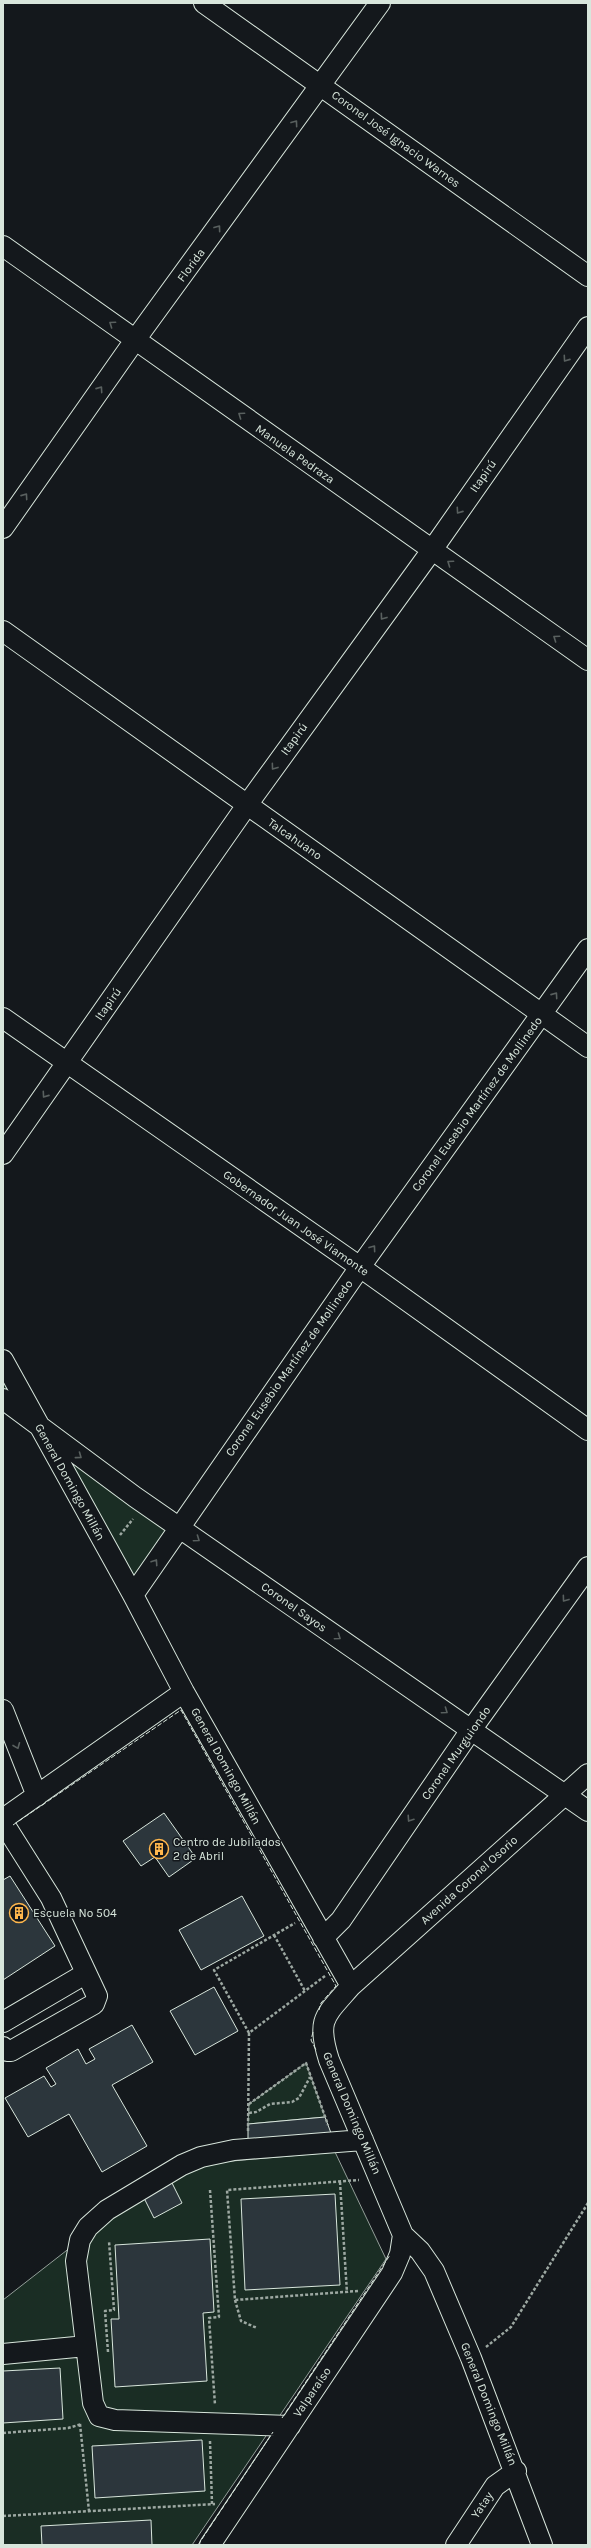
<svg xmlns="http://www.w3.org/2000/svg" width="591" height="2548" viewBox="0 0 591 2548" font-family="Karla,sans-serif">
	<rect width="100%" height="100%" fill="#14181c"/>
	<path fill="#1a2d24" stroke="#939e99" d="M3 1365 40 1427 179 1527 133 1595 40 1427 3 1397Z
		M306 2063 325 2117 248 2124 249 2104Z
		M335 2152 386 2259 192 2545H3V2300L175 2166Z"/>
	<path fill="#2c363c" stroke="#d8e6dc" d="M164 1813 196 1858 169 1877 155 1857 141 1866 123 1841Z
		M10 1876 55 1946 3 1980V1880Z
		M242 1896 264 1936 201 1970 179 1930Z
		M214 1987 238 2031 195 2055 170 2011Z
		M132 2025 153 2062 112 2085 147 2146 102 2172 69 2114 28 2137 5 2098 44 2076 51 2087 56 2084 46 2068 78 2049 86 2064 95 2059 89 2049Z
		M325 2117 331 2133 248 2142V2124Z
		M171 2181 182 2203 154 2218 143 2196Z
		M335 2194 340 2285 245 2290 241 2199Z
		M210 2239 214 2312 203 2313 207 2381 115 2387 111 2319H119L115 2245Z
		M60 2368 63 2419 3 2423V2371Z
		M202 2440 205 2491 95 2498 92 2446Z
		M151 2520 152 2545H42L41 2526Z"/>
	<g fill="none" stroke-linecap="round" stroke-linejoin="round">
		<g stroke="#d8e6dc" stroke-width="22">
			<path id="minor" d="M204 3 588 276
				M3 246 588 660
				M3 528 135 340 380 3
				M3 631 588 1047
				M3 1018 360 1267 588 1430
				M3 1154 247 805 432 550 588 327
				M3 1360 133 1595 184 1692 351 1986
				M3 1399 135 1497 588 1811
				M133 1595 360 1267 588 949
				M3 1710 37 1796
				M3 1819 184 1692
				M3 1822 51 1898 97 1996 94 2004 11 2051H7L3 2047
				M323 1938 341 1920 471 1730 588 1567
				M3 2022 85 1974
				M3 2354 86 2346
				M290 2426 115 2420 99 2416 93 2403 76 2261 80 2240 88 2227 107 2210 182 2165 201 2157 234 2150 363 2140
				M210 2545 392 2273 400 2254 403 2235
				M456 2545 495 2486 516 2471
				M542 2545 471 2358 434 2271 420 2251 403 2235 329 2060C316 2019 325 2016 351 1986L588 1774"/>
		</g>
		<path stroke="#9da8a2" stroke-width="2.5" stroke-dasharray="3 2" stroke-linecap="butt" d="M120 1535 133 1519
			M274 1935 305 1991
			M249 2033 214 1970 295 1923
			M249 2104 306 2063 328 2125
			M249 2113 256 2112 270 2104 292 2102 299 2098 310 2077
			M248 2131 249 2033 325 1976
			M340 2182 347 2293
			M210 2190 219 2317 209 2318 215 2405
			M358 2291 235 2300 227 2190 359 2180
			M235 2300 241 2321 257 2328
			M486 2347 511 2327 588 2203
			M108 2352 105 2311 114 2310 109 2241
			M80 2424 89 2511
			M3 2433 68 2428 82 2424
			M210 2441 212 2504
			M3 2516 215 2504"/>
		<use href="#minor" stroke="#14181c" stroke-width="20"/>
		<path stroke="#d8e6dc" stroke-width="1" stroke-dasharray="5 2" stroke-linecap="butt" d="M13 1825 181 1710 336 1986 321 2003 319 2010
			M313 2032 311 2040 316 2050
			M282 2418 390 2255
			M198 2545 273 2432"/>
	</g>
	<defs><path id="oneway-chevron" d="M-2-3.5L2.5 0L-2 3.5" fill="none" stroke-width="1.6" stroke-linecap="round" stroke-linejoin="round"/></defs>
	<g stroke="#59605f">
		<use href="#oneway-chevron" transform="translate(295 123) rotate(-54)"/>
		<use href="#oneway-chevron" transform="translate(218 228) rotate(-54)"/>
		<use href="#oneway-chevron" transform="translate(112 324) rotate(-145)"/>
		<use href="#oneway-chevron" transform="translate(566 359) rotate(125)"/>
		<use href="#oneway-chevron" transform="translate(100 389) rotate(-55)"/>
		<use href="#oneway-chevron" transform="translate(241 415) rotate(-145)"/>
		<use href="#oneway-chevron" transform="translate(25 496) rotate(-55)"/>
		<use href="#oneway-chevron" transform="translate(459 511) rotate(125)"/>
		<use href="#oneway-chevron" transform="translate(450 563) rotate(-145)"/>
		<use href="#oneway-chevron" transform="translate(383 617) rotate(126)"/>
		<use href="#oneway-chevron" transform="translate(556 638) rotate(-145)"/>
		<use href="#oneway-chevron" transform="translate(274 767) rotate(126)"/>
		<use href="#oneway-chevron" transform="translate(555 995) rotate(-55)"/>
		<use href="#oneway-chevron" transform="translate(45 1095) rotate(125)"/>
		<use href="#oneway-chevron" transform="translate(373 1248) rotate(-54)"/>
		<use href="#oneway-chevron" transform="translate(79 1456) rotate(36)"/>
		<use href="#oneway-chevron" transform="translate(197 1539) rotate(35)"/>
		<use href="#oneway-chevron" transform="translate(155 1562) rotate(-56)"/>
		<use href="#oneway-chevron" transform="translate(565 1599) rotate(126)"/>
		<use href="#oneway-chevron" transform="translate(338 1637) rotate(35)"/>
		<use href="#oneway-chevron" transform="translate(445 1711) rotate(35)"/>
		<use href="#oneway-chevron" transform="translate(17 1746) rotate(68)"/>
		<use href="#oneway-chevron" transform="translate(410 1819) rotate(124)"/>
	</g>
	<defs>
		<g id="building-ring" transform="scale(1)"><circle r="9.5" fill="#14181c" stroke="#ffb74d" stroke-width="1.5"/><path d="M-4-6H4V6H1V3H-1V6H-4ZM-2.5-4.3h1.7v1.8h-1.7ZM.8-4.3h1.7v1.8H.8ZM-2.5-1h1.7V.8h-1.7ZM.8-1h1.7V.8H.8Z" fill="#ffb74d"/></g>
	</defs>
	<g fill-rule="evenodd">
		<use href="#building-ring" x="159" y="1849"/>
		<use href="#building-ring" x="19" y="1913"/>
	</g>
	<g text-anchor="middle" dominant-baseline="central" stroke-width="3" stroke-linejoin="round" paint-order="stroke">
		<g font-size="12" fill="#d8e6dc" stroke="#14181c">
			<text transform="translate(396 139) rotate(36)">Coronel José Ignacio Warnes</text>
			<text transform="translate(191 265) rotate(-54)">Florida</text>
			<text transform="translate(295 454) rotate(35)">Manuela Pedraza</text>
			<text transform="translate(483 476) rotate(-55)">Itapirú</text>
			<text transform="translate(294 739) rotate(-54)">Itapirú</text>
			<text transform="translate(295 839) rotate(35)">Talcahuano</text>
			<text transform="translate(108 1004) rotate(-55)">Itapirú</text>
			<text transform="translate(477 1104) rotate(-54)">Coronel Eusebio Martínez de Mollinedo</text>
			<text transform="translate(296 1223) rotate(35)">Gobernador Juan José Viamonte</text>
			<text transform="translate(289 1368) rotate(-55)">Coronel Eusebio Martínez de Mollinedo</text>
			<text transform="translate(70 1482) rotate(61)">General Domingo Millán</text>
			<text transform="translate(294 1607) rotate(35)">Coronel Sayos</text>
			<text transform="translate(456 1753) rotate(-55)">Coronel Murguiondo</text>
			<text transform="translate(226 1766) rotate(61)">General Domingo Millán</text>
			<text transform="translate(469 1880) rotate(-42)">Avenida Coronel Osorio</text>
			<text transform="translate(352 2113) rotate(67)">General Domingo Millán</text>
			<text transform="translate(312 2392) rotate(-56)">Valparaíso</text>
			<text transform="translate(489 2404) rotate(68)">General Domingo Millán</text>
			<text transform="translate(482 2505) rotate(-56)">Yatay</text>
		</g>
		<g font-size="12" fill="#d8e6dc" stroke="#14181c" text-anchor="start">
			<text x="173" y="1842">Centro de Jubilados<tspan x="173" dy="14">2 de Abril</tspan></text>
			<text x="33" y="1913">Escuela No 504</text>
		</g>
	</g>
	<rect width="591" height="2548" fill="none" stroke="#d8e6dc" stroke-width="8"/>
</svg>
